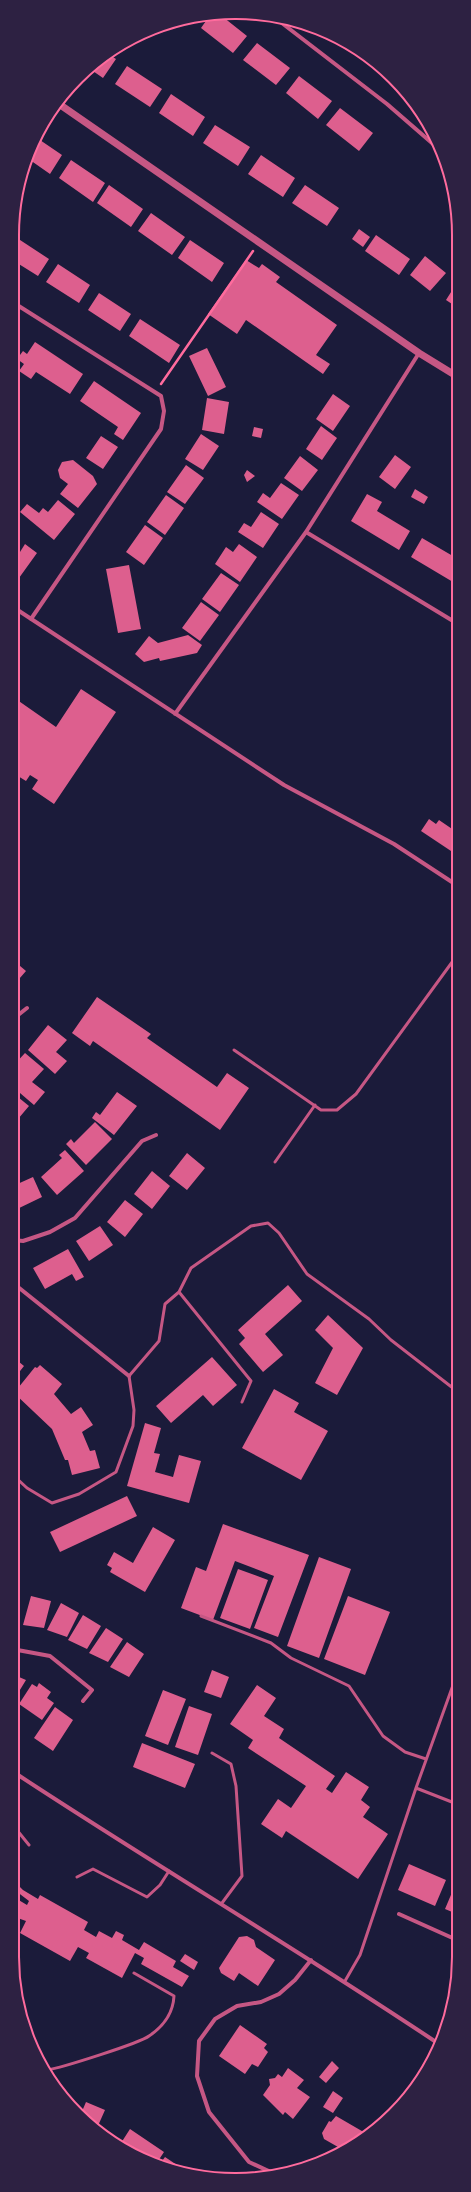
<svg xmlns="http://www.w3.org/2000/svg" width="471" height="2192" viewBox="0 0 471 2192" font-family="Inter,sans-serif">
	<rect width="100%" height="100%" fill="#1b1b3a"/>
	<path fill="#dd5f8e" d="M223 17 247 36 233 53 201 28 208 18Z
		M257 43 290 68 276 85 243 60Z
		M108 54 116 59 103 78 90 69 99 58Z
		M127 66 162 89 150 107 115 84Z
		M299 76 332 101 318 119 286 93Z
		M171 94 205 117 193 136 159 113Z
		M340 108 373 133 359 151 326 125Z
		M215 125 250 147 238 166 203 143Z
		M37 138 62 155 50 174 30 160Z
		M261 155 295 178 283 197 248 174Z
		M71 160 105 183 93 202 59 178Z
		M109 185 143 209 131 227 97 203Z
		M305 185 339 208 327 226 292 203Z
		M151 213 185 237 172 255 138 231Z
		M359 229 370 237 363 247 352 239Z
		M376 235 410 259 399 275 365 251Z
		M17 238 49 259 38 276 14 261V243Z
		M190 240 224 263 212 282 178 258Z
		M425 256 446 273 430 291 410 275Z
		M246 260 259 268 262 264 280 277 276 282 337 325 316 355 330 364 323 374 246 320 237 334 208 314Z
		M58 264 90 285 79 303 46 282Z
		M458 281V308L446 300Z
		M99 293 131 314 120 331 88 310Z
		M140 319 180 345 169 363 129 336Z
		M35 342 83 374 70 394 36 372 31 379 19 371 24 364 17 359 23 351 27 354Z
		M207 348 226 387 208 396 189 356Z
		M94 381 141 413 123 440 114 434 118 427 80 401Z
		M333 394 350 406 333 431 316 419Z
		M207 398 229 402 224 434 202 430Z
		M321 426 337 438 322 460 306 449Z
		M254 427 263 429 261 438 252 436Z
		M201 434 219 446 203 470 185 459Z
		M101 436 118 447 103 469 86 458Z
		M395 455 411 467 395 489 379 477Z
		M300 456 318 470 302 491 284 478Z
		M73 460 93 476 97 484 78 508 60 494 68 484 60 478 58 470 62 462Z
		M186 465 204 478 185 504 167 492Z
		M247 470 255 476 247 482 244 475Z
		M281 483 299 495 282 519 257 502 263 493 270 498Z
		M415 489 428 497 424 504 411 497Z
		M367 494 382 502 377 511 410 531 399 550 351 521Z
		M166 495 184 508 165 535 147 522Z
		M58 500 75 514 54 540 20 512 27 504 39 513 43 508 48 512Z
		M261 512 279 524 263 548 238 532 244 523 251 527Z
		M145 525 163 538 144 565 126 552Z
		M422 538 458 559V585L411 557Z
		M25 544 37 553 19 578 13 574 14 547 20 552Z
		M239 544 257 557 240 582 215 564 226 547 233 552Z
		M129 565 141 629 118 633 106 569Z
		M221 573 239 585 220 612 202 599Z
		M201 602 219 615 200 641 182 628Z
		M188 635 202 645 197 653 160 661 159 658 144 662 135 654 149 636 158 643Z
		M81 689 116 712 54 804 32 789 38 780 30 775 26 781 13 773V697L56 727Z
		M429 819 436 824 439 820 458 833 457 855 421 831Z
		M13 960 26 971 13 986Z
		M97 997 151 1034 147 1038 217 1087 227 1073 249 1088 220 1130 93 1041 90 1046 72 1033Z
		M48 1025 67 1040 56 1052 67 1061 55 1074 28 1050Z
		M25 1053 44 1069 32 1082 45 1092 34 1105 13 1087V1066Z
		M117 1092 137 1106 114 1135 92 1118 96 1112 100 1115Z
		M13 1093 29 1106 18 1119 13 1114Z
		M95 1122 112 1139 86 1165 66 1144 71 1139 74 1143Z
		M65 1150 84 1171 57 1195 41 1177 62 1158 59 1155Z
		M187 1153 205 1168 187 1190 169 1176Z
		M152 1171 170 1186 152 1209 134 1194Z
		M33 1177 42 1197 13 1211V1186Z
		M125 1200 143 1214 125 1237 107 1222Z
		M100 1226 113 1245 89 1261 76 1241Z
		M68 1249 84 1277 76 1281 72 1274 45 1289 33 1268Z
		M288 1285 302 1301 265 1334 283 1355 263 1372 239 1344 245 1338 238 1330Z
		M328 1315 363 1348 337 1395 315 1383 333 1348 315 1330Z
		M13 1357 24 1366 13 1380Z
		M212 1357 237 1385 213 1406 203 1395 171 1423 156 1406Z
		M40 1365 62 1384 54 1394 71 1414 81 1407 93 1425 82 1432 90 1451 95 1450 100 1468 72 1475 68 1460H65L52 1429 14 1393 35 1367 37 1368Z
		M274 1389 299 1403 294 1412 328 1431 301 1480 242 1448Z
		M145 1423 161 1428 154 1453 160 1454 155 1472 173 1477 179 1455 201 1461 189 1503 127 1486Z
		M127 1496 137 1516 60 1552 50 1532Z
		M223 1524 309 1555 278 1637 254 1628 274 1576 235 1561 213 1620 181 1608 196 1567 206 1571Z
		M153 1527 175 1540 145 1592 110 1572 112 1568 107 1565 114 1552 133 1563Z
		M319 1557 351 1569 319 1658 287 1646Z
		M238 1569 268 1580 250 1629 220 1618Z
		M31 1596 51 1601 44 1628 23 1625Z
		M348 1596 390 1612 365 1675 324 1659Z
		M61 1603 79 1613 67 1637 47 1630Z
		M83 1615 101 1626 87 1649 68 1640Z
		M106 1628 123 1639 108 1662 89 1653Z
		M127 1642 144 1654 129 1677 110 1667Z
		M212 1670 229 1677 221 1698 204 1692Z
		M12 1674 26 1680 12 1703Z
		M39 1683 51 1692 47 1698 54 1703 42 1720 19 1704 32 1684 37 1687Z
		M257 1685 276 1698 264 1716 284 1729 279 1738 335 1776 326 1789 332 1793 346 1772 369 1787 361 1800 370 1807 363 1817 388 1834 358 1879 286 1831 282 1838 261 1824 278 1799 291 1808 306 1786 248 1748 253 1740 230 1724Z
		M163 1690 186 1699 168 1745 145 1736Z
		M189 1706 212 1714 198 1755 175 1747Z
		M55 1707 73 1720 53 1751 34 1738Z
		M142 1743 195 1764 185 1788 133 1767Z
		M409 1864 446 1880 435 1906 398 1890Z
		M12 1874 16 1877 13 1880 23 1890 38 1899 40 1895 88 1922 84 1930 96 1937 99 1931 112 1938 116 1931 124 1935 122 1940 139 1950 144 1942 176 1961 173 1967 189 1976 182 1987 141 1964 144 1958 135 1953 122 1978 86 1958 89 1953 78 1947 70 1961 20 1933 26 1921 12 1916V1896L27 1905 29 1901 12 1888Z
		M456 1883H457V1914L445 1909Z
		M247 1936 254 1940 256 1947 275 1960 258 1986 239 1973 234 1981 221 1973 219 1968 239 1937Z
		M185 1954 198 1962 194 1970 180 1961Z
		M240 2025 267 2044 264 2048 268 2052 258 2067 252 2064 245 2074 219 2056Z
		M332 2061 339 2068 326 2083 319 2077Z
		M288 2068 304 2080 297 2088 310 2097 293 2119 285 2112 283 2115 263 2095 270 2085 269 2079 275 2078 278 2074 282 2077Z
		M333 2091 343 2098 333 2113 323 2107Z
		M86 2102 105 2110 97 2128 80 2116Z
		M336 2116 367 2134 334 2152 338 2147 324 2139 322 2133 329 2121 331 2122Z
		M130 2129 164 2152 156 2164 150 2163 121 2143Z
		M165 2157 186 2171 159 2165Z"/>
	<g fill="none" stroke-linecap="round" stroke-linejoin="round">
		<path stroke="#ff6b9d" stroke-width="2.5" d="M161 384 253 251"/>
		<path stroke="#c65784" stroke-width="3" d="M234 1050 321 1110H337L356 1094 458 954
			M275 1162 315 1105
			M179 1292 251 1381 242 1402
			M13 1475 27 1488 52 1503 79 1494 116 1472 133 1426 134 1410 129 1376 159 1341 165 1304 179 1292 191 1268 251 1226 268 1223 279 1233 307 1274 369 1319 391 1340 458 1392
			M201 1616 271 1643 291 1658 349 1686 383 1736 405 1752 426 1759
			M212 1753 231 1764 236 1786 242 1876 222 1903
			M416 1788 457 1804
			M12 1824 29 1845
			M77 1877 93 1869 147 1897 160 1885 169 1871
			M345 1981 360 1955 416 1788 457 1674
			M47 2070C61 2068 140 2043 149 2036 164 2026 173 2014 174 1996L134 1973"/>
		<path stroke="#c65784" stroke-width="4" d="M274 17 387 104 440 150
			M14 303 161 396 164 411 161 429 31 619
			M14 312 20 307
			M306 532 458 624
			M13 607 284 785 394 844 458 886
			M175 714 306 532 419 353
			M13 1019 27 1008
			M13 1240 23 1241 50 1232 75 1218 142 1141 156 1135
			M13 1283 129 1376
			M12 1649 50 1656 92 1690 83 1701
			M12 1771C153 1864 299 1950 439 2044
			M399 1914 457 1940
			M273 2173 249 2162 209 2112 197 2076 199 2041 215 2019 237 2006 261 2002 279 1994 295 1980 311 1960"/>
		<path stroke="#c65784" stroke-width="7" d="M59 104 419 353 458 377"/>
	</g>
	<path d="M0 0H471V2192H0ZM235 19H236A216 216 0 0 1 452 235V1957A216 216 0 0 1 236 2173H235A216 216 0 0 1 19 1957V235A216 216 0 0 1 235 19Z" fill="#2d2142" fill-rule="evenodd"/>
	<path fill="none" stroke="#ff6b9d" stroke-width="2" d="M235 19H236A216 216 0 0 1 452 235V1957A216 216 0 0 1 236 2173H235A216 216 0 0 1 19 1957V235A216 216 0 0 1 235 19Z"/>
</svg>
